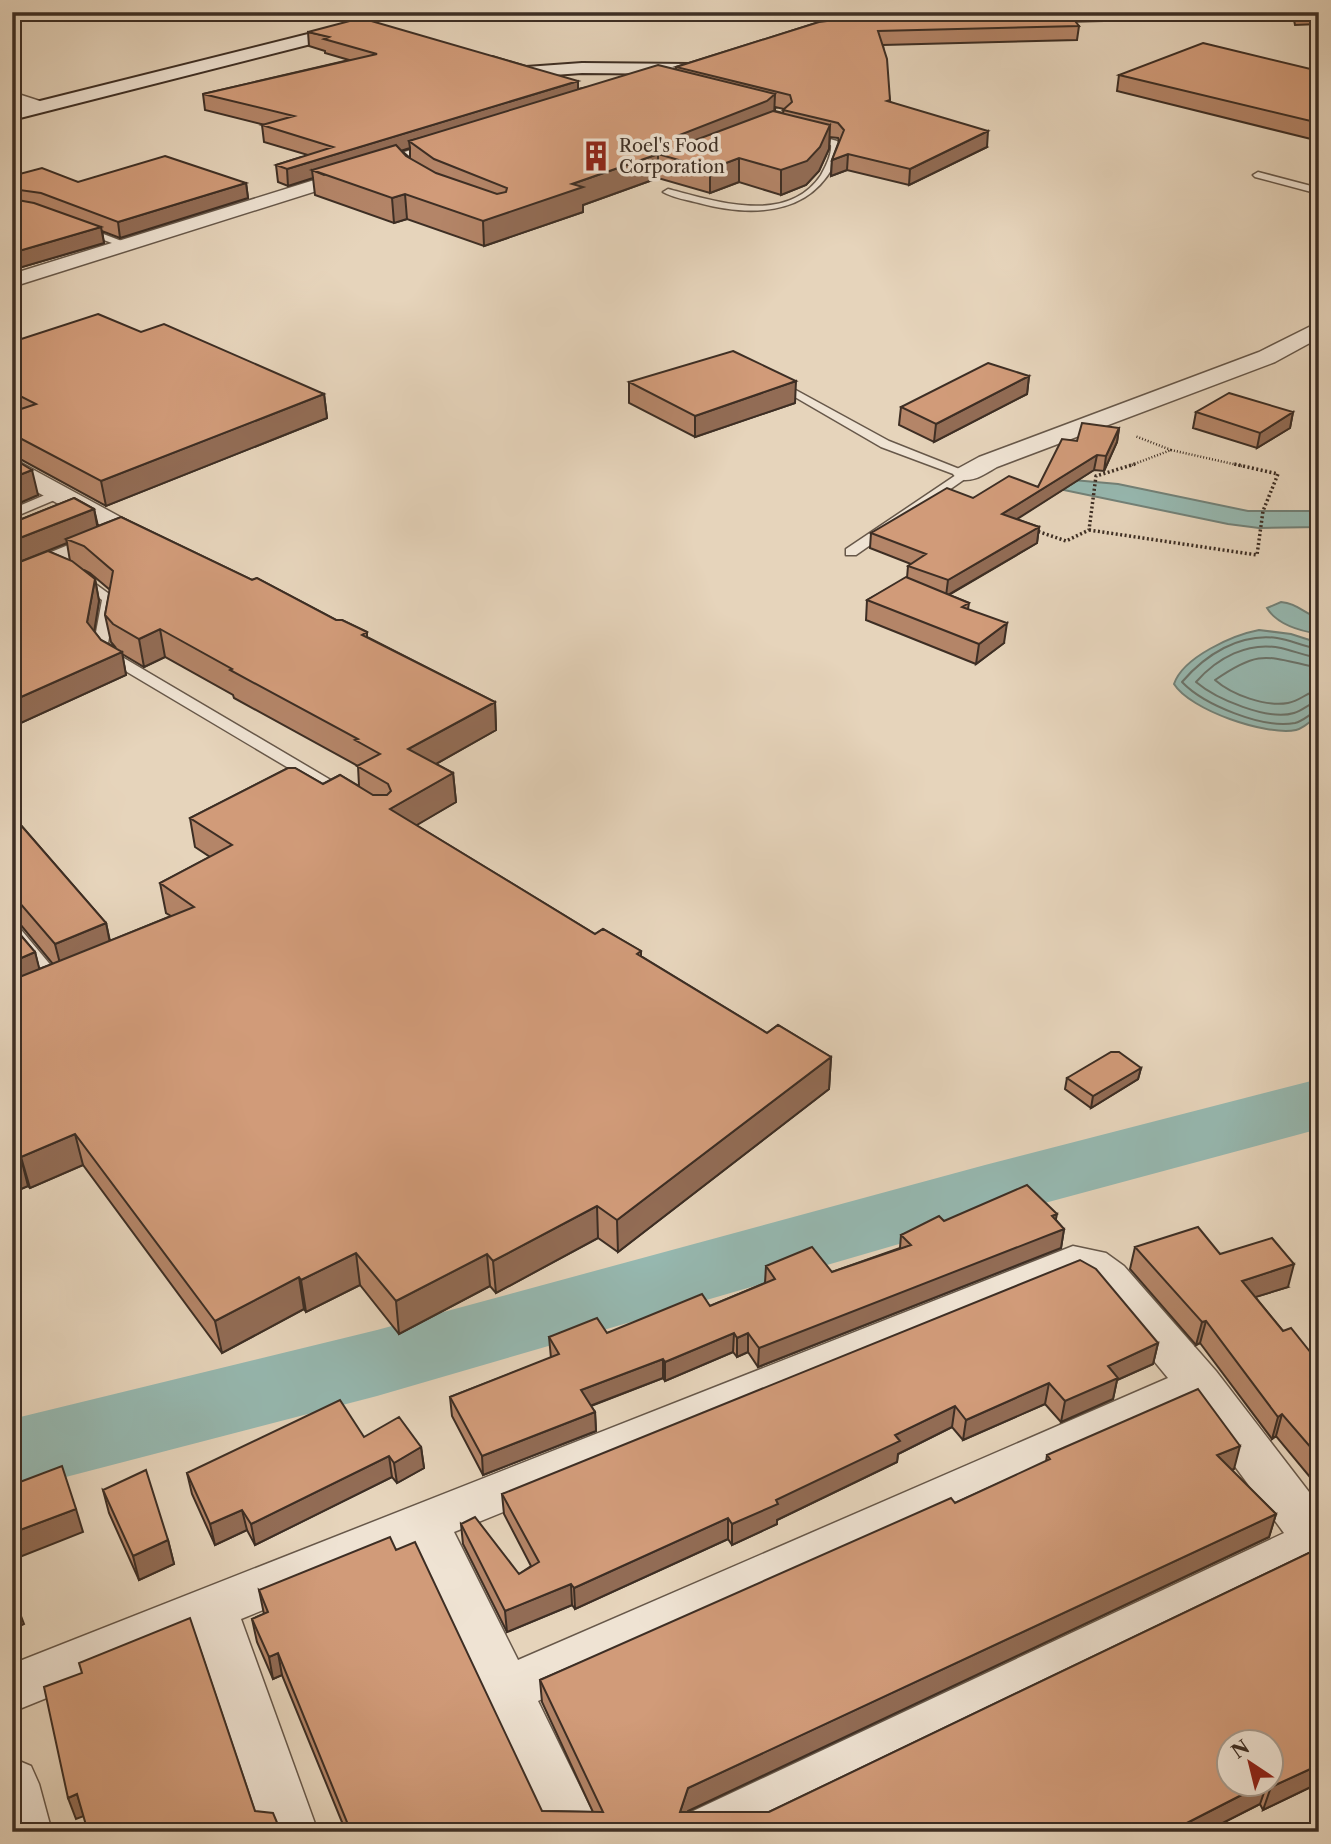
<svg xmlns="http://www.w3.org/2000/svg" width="1331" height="1844" viewBox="0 0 1331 1844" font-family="'Libre Caslon Text',serif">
	<rect width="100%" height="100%" fill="#e6d4bb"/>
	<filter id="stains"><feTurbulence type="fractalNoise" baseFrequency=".00286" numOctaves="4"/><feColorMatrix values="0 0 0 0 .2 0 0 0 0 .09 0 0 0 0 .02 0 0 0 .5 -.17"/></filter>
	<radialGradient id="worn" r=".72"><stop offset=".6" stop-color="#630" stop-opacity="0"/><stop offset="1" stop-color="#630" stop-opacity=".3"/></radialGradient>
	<path fill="#96b8b0" stroke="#728178" stroke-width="2" d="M1062 479 1118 484 1248 511H1319V527L1259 528 1228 524 1059 489Z
		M1281 602C1297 603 1304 614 1319 618V634C1300 631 1277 625 1267 608Z
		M1259 630 1291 634 1319 643V714C1312 720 1305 728 1296 730 1266 736 1190 710 1174 684 1183 657 1233 635 1259 630Z"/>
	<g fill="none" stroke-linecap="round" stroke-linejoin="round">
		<path stroke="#6a736a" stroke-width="2" d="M1319 649C1304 647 1291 640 1277 638 1239 633 1205 655 1182 682 1204 705 1263 729 1295 723 1304 721 1310 713 1319 710
			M1319 658C1306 656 1294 651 1281 648 1248 641 1217 658 1196 682 1216 699 1268 721 1294 713 1304 710 1309 703 1319 701
			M1319 668C1267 657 1261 648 1215 680 1232 695 1266 707 1288 703 1300 701 1307 692 1319 690"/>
		<path fill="#96b8b0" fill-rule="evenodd" d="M1319 1079V1129L985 1219 377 1396 12 1491V1419L377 1330 985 1165Z"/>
		<g stroke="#67584a" stroke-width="3">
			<path id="lane" d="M808 133 837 141 841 147C821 214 758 219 699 203 688 200 673 198 663 192L668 189C715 201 787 226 821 175 826 166 832 154 831 145L805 138V134Z
				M1258 172 1319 188V194L1255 177 1253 175Z
				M79 227H85L132 245 123 247 79 231Z
				M792 388 889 441 972 474 856 555H846V549L956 475 881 447 788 393 786 391Z
				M59 489 65 493 64 496 12 518V509Z
				M79 572 116 599 108 643 117 654 351 792 353 795 351 798H339L107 660 94 643 102 600 74 579 72 576Z
				M12 925 18 926 63 980 66 984 63 988H51L12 942Z"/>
		</g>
		<g stroke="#67584a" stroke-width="3">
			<path id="street" d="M12 92 46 103 48 107 40 112 12 103Z
				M456 136 462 137 465 141 462 145 12 287V274Z
				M1319 322V338L1275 362 997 467C983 475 973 483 957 479L953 474 957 469 979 457 1259 352Z
				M12 461 21 463 135 525 139 531 135 537 12 586V568L105 530 12 478Z
				M1073 1246 1106 1253 1124 1266 1216 1371 1319 1505V1564L767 1832H681L689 1813 1284 1533 1192 1408 538 1701 602 1832H546L413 1549 241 1619 318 1832H263L197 1637 12 1712V1664ZM1076 1278 1094 1288 1168 1378 518 1660 454 1532Z
				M12 1758 31 1766 39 1784 52 1832H12Z"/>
		</g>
		<g stroke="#3d2e24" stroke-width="4">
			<path id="secondary" d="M1018 12H1240L1232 17 1019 22 1011 17Z
				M360 21 366 22 368 26 366 30 12 120V108Z
				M726 53 735 58 732 62 692 74 582 73 525 77 486 66 483 62 492 57 526 67 582 63 691 64Z"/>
		</g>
		<path stroke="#3d2e24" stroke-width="2" stroke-dasharray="1 2" stroke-linecap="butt" d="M383 20 408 12"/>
		<path stroke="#3d2e24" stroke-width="2.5" stroke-dasharray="1 2" stroke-linecap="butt" d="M1171 450 1242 466
			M1129 466 1171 450 1135 436"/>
		<path stroke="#3d2e24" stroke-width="3.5" stroke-dasharray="2 2.5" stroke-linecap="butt" d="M1034 530 1066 541 1089 530 1096 476 1135 464
			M1089 530 1257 555 1263 511 1278 474 1234 464"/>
		<use href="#lane" fill="#efe3d3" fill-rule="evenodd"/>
		<use href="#street" fill="#efe3d3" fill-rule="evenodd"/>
		<use href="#secondary" fill="#efe3d3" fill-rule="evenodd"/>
	</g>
	<path fill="#b48568" stroke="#3d2e24" stroke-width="2" fill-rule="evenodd" d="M824 12H923L873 13 827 20Z
		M1296 12H1319V24L1295 25 1294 20Z
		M819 22 1079 26 1077 40 883 45 890 102 987 147 909 185 847 170 831 176 832 160 839 141 838 138 830 137 829 149 819 171 806 185 781 195 739 182 710 193 658 178 583 205V212L484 246 407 219 394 223 315 195 313 178 288 186 278 182 276 165 308 155 264 142 262 125H265L205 110 203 94 349 60 325 53V51L309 46 308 32 578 89 676 70V67ZM775 107 784 109 783 113 775 111ZM410 148V158L402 151Z
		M1319 71V141L1117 91 1119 75Z
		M12 176 78 182 246 183 248 198 120 238 102 231 104 243 12 270Z
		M1319 203V215L1312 214 1313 205Z
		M141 332 324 394 327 418 106 506 22 460H15L38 495 15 505 12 504V342Z
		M1029 376 1027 394 934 442 899 425 901 407Z
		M629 382 795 403 695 437 629 403Z
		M1196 412H1293L1290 428 1257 448 1193 428Z
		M1119 428 1117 442 1104 471 1094 470 1016 519 1039 527 1037 543 949 595 969 603 968 609 1004 643 976 664 866 620 867 600 907 578 908 566 911 564 870 548 871 533 973 498 1038 487 1077 441Z
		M74 498 94 509 98 526 121 517 252 580 257 578 336 620H342L367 632V637L495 702 496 730 436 764 453 773 456 802 416 825 595 934 603 929 641 951V956L767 1033 778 1025 831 1057 829 1089 618 1252 598 1238 496 1293 490 1286 399 1334 360 1285 306 1312 304 1309 222 1353 83 1165 30 1188 28 1186 12 1193V925L35 952 39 969 53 964 20 924 12 923V815L106 923 110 941 171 916 166 913 160 883 210 857 195 847 190 818 288 768H295L323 784 340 775 359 786 358 766 234 698 233 695 165 657 144 667 122 654 126 675 12 727V523ZM67 543 70 561 48 551 21 561ZM84 570 90 573 110 590 105 615 111 642 116 648 101 640 94 631 99 601 95 579Z
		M1141 1068 1138 1079 1091 1108 1065 1089 1067 1078Z
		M1056 1220 1064 1229 1061 1248 758 1367 748 1352 737 1357 733 1352 665 1381 663 1378 591 1406 595 1412 596 1431 483 1475 452 1416 450 1397 551 1358 549 1337 607 1333 710 1306 765 1283 766 1266 832 1272 900 1248 901 1235 944 1221Z
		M1135 1247 1220 1254 1288 1287 1255 1297 1283 1331 1319 1363V1488L1276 1436 1272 1439 1200 1343 1196 1345 1130 1269Z
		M1158 1343 1153 1364 1117 1380 1113 1399 1061 1422 1045 1404 963 1440 952 1427 898 1454 897 1462 777 1520V1524L732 1545 728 1539 575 1609 572 1605 507 1632 463 1544 461 1524 519 1574 531 1566 504 1514 502 1494Z
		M364 1437 421 1447 424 1468 397 1483 392 1477 255 1545 247 1530 215 1545 192 1494 187 1473Z
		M1047 1455 1234 1469 1231 1470 1276 1514 1269 1537 688 1811 687 1812H769L1319 1548V1783L1263 1810 1260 1804 1205 1832H346L282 1675 273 1679 257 1642 252 1619 264 1614 259 1590 542 1811 593 1812 542 1702 540 1680 955 1503 1046 1462ZM1271 1742V1784H1229Z
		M103 1490 168 1540 174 1564 139 1580 109 1513Z"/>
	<path fill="#926c55" stroke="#3d2e24" stroke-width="2" d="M827 12H873V13L827 20Z
		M578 81V96L409 141 410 148 324 175 312 170 313 178 288 186 287 169Z
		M775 94 774 117 677 160 675 142 677 136Z
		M830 125 829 149 819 171 806 185 781 195V170Z
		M988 131 987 147 909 185 910 169Z
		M658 154V178L583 205V212L484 246 483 221 572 184Z
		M848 154 847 170 831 176 832 160Z
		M739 158V182L710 193V169Z
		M246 183 248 198 120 238 118 222Z
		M405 194 407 219 394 223 392 198Z
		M101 227 104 243 12 270V253Z
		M1029 376 1027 394 934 442 936 424Z
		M796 381 795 403 695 437V416Z
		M324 394 327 418 106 506 101 481Z
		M1293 412 1290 428 1257 448 1260 433Z
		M1119 428 1117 442 1104 471 1106 456Z
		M1097 455 1094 470 1000 530 1002 514Z
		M32 470 38 495 15 505 12 495V478Z
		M94 509 98 530 66 539 67 543 12 565V541Z
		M1039 527 1037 543 946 596 948 580Z
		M95 579 99 601 92 645 87 622Z
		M1007 623 1004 643 976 664 979 644Z
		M160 629 165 657 144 667 139 639Z
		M122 652 126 675 12 727V701Z
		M495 702 496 730 411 778 408 749Z
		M453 773 456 802 393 839 390 809Z
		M106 923 112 953 63 975 55 944Z
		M35 952 43 983 12 996V962Z
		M831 1057 829 1089 618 1252 617 1220Z
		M1141 1068 1138 1079 1091 1108 1093 1096Z
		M75 1134 83 1165 30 1188 21 1157Z
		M20 1154 28 1186 12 1193V1158Z
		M597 1206 598 1238 496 1293 493 1261Z
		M1057 1214 1053 1233 1064 1229 1061 1248 758 1367 759 1348Z
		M356 1253 360 1285 306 1312 301 1280Z
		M487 1254 490 1286 399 1334 396 1301Z
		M1294 1264 1288 1287 1236 1303 1242 1281Z
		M299 1277 304 1309 222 1353 215 1321Z
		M1206 1321 1200 1343 1196 1345 1202 1322Z
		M734 1333 733 1352 665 1381V1362Z
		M748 1333V1352L737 1357V1338Z
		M1158 1343 1153 1364 1117 1380 1113 1399 1061 1422 1065 1401 1108 1366Z
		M663 1359V1378L582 1409 581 1390Z
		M1049 1383 1045 1404 963 1440 966 1420Z
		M955 1406 952 1427 898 1454 897 1462 777 1520V1524L732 1545V1524L895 1435Z
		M595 1412 596 1431 483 1475 482 1456Z
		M1282 1414 1276 1436 1272 1439 1278 1417Z
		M1240 1446 1234 1469 1210 1478 1217 1455Z
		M421 1447 424 1468 397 1483 394 1463Z
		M389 1456 392 1477 255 1545 251 1524Z
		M76 1509 83 1532 12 1560V1533Z
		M242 1510 247 1530 215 1545 210 1524Z
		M1276 1514 1269 1537 688 1811 680 1832V1812L688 1788Z
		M728 1518V1539L575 1609 574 1588Z
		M168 1540 174 1564 139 1580 133 1556Z
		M571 1584 572 1605 507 1632 505 1611Z
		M16 1603 24 1624 12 1630V1605Z
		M278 1653 282 1675 273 1679 269 1657Z
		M1319 1765V1783L1263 1810 1271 1787Z
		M1263 1784H1267L1260 1804 1205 1832H1175L1177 1828Z
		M77 1794 84 1816 76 1819 68 1798Z"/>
	<path fill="#d19b79" stroke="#3d2e24" stroke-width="2" d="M968 12H1068L1079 26 878 31 887 59 890 100 887 101 988 131 910 169 848 154 832 160 844 130 838 123 783 110 792 102 790 95 676 67 819 22 874 15Z
		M361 18 578 81 287 169 276 165 333 147 262 125 294 116 203 94 377 54 324 39 329 37 308 32Z
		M1203 43 1319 71V123L1119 75Z
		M658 65 775 94 767 101 677 136 675 142 678 145 685 144 773 111 830 125 820 147 807 161 781 170 739 158 710 169 658 154 572 184 583 187 483 221 405 194 392 198 312 170 396 145 406 156 436 173 497 194 506 192 507 188 434 159 409 141Z
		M165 156 246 183 118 222 41 193 12 189V176L42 168 78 182Z
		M12 199 34 203 101 227 12 253Z
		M98 314 141 332 164 324 324 394 101 481 16 436 12 435V412L36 404 12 392V342Z
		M733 351 796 381 695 416 629 382Z
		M988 363 1029 376 936 424 901 407Z
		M1229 393 1293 412 1260 433 1196 412Z
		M1082 423 1119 428 1106 456 1097 455 1002 514 1039 527 948 580 908 566 926 554 871 533 947 488 973 498 1009 476 1038 487 1062 439 1077 441Z
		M12 458 32 470 12 478Z
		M74 498 94 509 12 541V523Z
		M121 517 252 580 257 578 336 620H342L367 632 362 635 495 702 408 749 453 773 390 809 595 934 603 929 641 951 637 954 767 1033 778 1025 831 1057 617 1220 597 1206 493 1261 487 1254 396 1301 356 1253 301 1280 299 1277 215 1321 75 1134 21 1157 20 1154 12 1158V980L194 907 160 883 232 845 190 818 288 768H295L323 784 340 775 373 795H387L391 791 388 784 357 766 380 754 355 740 358 739 230 670 232 669 160 629 139 639 113 624 105 615 113 571 84 546 66 539Z
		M48 551 72 561 95 579 87 622 101 640 122 652 12 701V565Z
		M906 577 969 603 962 607 1007 623 979 644 867 600Z
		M12 815 106 923 55 944 12 894Z
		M12 925 35 952 12 962Z
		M1111 1052H1119L1141 1068 1093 1096 1067 1078Z
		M1027 1185 1057 1214 1052 1216 1064 1229 759 1348 748 1333 737 1338 734 1333 665 1362 663 1359 581 1390 595 1412 482 1456 450 1397 559 1354 549 1337 597 1318 607 1333 702 1294 710 1306 775 1279 766 1266 812 1247 832 1272 911 1245 901 1235 939 1216 944 1221Z
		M1198 1227 1220 1254 1272 1238 1294 1264 1242 1281 1283 1331 1291 1328 1319 1363V1457L1282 1414 1278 1417 1206 1321 1202 1322 1135 1247Z
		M1080 1260 1096 1269 1158 1343 1108 1366 1118 1378 1065 1401 1049 1383 966 1420 955 1406 895 1435 900 1441 776 1500 778 1504 732 1524 728 1518 574 1588 571 1584 505 1611 461 1524 475 1517 519 1574 539 1562 502 1494Z
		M1198 1389 1240 1446 1217 1455 1276 1514 688 1788 680 1812H769L1319 1548V1765L1271 1787 1269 1784H1271V1742H1229V1784H1263L1177 1828 1179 1832H351L278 1653 269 1657 252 1619 268 1612 259 1590 390 1537 396 1550 415 1542 542 1811 603 1812 540 1680 951 1498 955 1503 1050 1459 1047 1455Z
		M340 1400 364 1437 399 1417 421 1447 394 1463 389 1456 251 1524 242 1510 210 1524 187 1473Z
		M62 1466 76 1509 12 1533V1485Z
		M146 1470 168 1540 133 1556 103 1490Z
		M12 1592 16 1603 12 1605Z
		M190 1618 255 1811 273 1813 281 1832H88L77 1794 68 1798 44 1687 82 1673 79 1663Z
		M1319 1821V1832H1300Z"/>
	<defs>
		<g id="building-bare" transform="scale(2.415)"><path d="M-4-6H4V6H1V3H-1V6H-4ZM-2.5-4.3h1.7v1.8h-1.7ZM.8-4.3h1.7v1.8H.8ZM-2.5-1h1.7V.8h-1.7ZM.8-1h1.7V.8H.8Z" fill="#8f2418" stroke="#efe3d3" stroke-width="2.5" paint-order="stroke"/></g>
	</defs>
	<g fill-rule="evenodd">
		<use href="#building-bare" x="596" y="156"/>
	</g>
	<g text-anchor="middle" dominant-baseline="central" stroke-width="7" stroke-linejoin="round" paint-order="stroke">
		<g font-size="18" fill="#3d2e24" stroke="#efe3d3" text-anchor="start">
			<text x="619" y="146">Roel's Food<tspan x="619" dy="21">Corporation</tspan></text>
		</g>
	</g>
	<rect width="1331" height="1844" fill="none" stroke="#e6d4bb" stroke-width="42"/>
	<rect x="14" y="14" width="1303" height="1816" fill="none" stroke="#3d2e24" stroke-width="3.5"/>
	<rect x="21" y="21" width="1289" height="1802" fill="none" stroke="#3d2e24" stroke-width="2"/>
	<g transform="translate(1250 1763) rotate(325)"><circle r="33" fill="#efe3d3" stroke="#a89b8d" stroke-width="2"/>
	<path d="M0-5L12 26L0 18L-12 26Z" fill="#8f2418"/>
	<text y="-10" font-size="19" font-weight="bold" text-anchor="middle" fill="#3d2e24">N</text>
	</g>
	<rect width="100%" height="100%" filter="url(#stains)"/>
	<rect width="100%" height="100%" fill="url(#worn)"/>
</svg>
